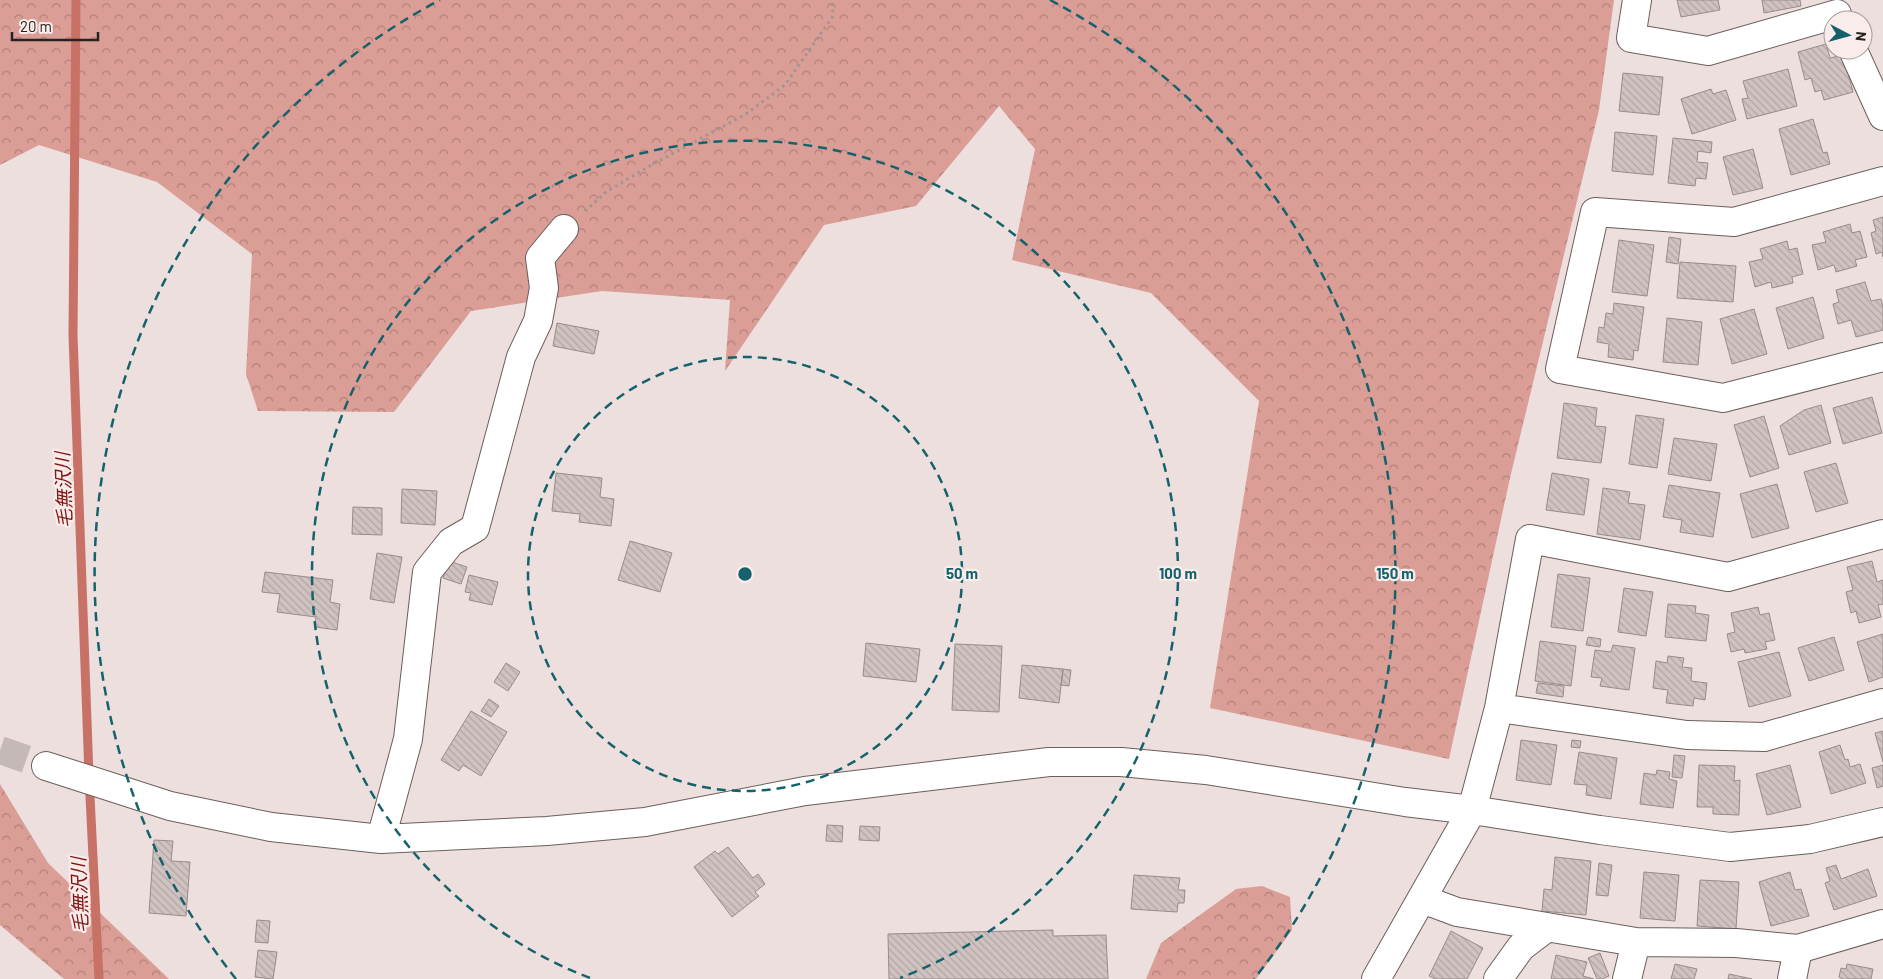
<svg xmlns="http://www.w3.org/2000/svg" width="1883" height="979" viewBox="0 0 1883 979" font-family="Barlow,'Noto Sans JP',sans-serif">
	<defs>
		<pattern id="forest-crowns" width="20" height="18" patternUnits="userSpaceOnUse" patternTransform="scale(1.25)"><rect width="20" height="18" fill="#da9e96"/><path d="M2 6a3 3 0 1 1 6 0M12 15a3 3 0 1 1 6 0" fill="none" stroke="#b1807a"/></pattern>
		<pattern id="building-back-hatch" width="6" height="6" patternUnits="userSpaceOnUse" patternTransform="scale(1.25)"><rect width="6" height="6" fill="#cfc2c0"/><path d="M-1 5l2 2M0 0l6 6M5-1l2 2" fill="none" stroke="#b2a6a5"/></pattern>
	</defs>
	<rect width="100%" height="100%" fill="#ecdfdd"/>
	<path fill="url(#forest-crowns)" d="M0 0H1614L1599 110 1510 478 1449 759 1210 708 1259 401 1151 293 1012 260 1035 149 999 106 916 206 824 225 725 371 730 300 602 291 471 311 394 412 258 411 246 374 252 254 157 182 39 145 0 165Z
		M0 784 48 863 169 979H64L0 925Z
		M1262 886 1290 897 1292 930 1256 979H1146L1161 943 1236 889Z"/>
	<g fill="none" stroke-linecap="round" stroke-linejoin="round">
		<path stroke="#c87167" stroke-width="9" d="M76 0 73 335 89 776 99 979"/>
	</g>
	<path fill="url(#building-back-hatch)" stroke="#988b89" d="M1677 0H1718L1720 10 1681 17Z
		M1762 0H1800L1801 6 1764 13Z
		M1826 44 1830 58 1843 55 1853 92 1824 100 1821 90 1815 92 1811 78 1805 80 1798 52Z
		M1788 69 1797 106 1747 119 1742 99 1748 98 1743 81Z
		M1623 73 1663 77 1659 115 1619 111Z
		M1711 89 1713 94 1726 90 1736 120 1692 134 1681 99Z
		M1813 119 1823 153 1827 152 1830 164 1791 175 1779 129Z
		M1615 132 1657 136 1653 175 1612 171Z
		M1673 138 1712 142 1711 153 1698 151 1697 162 1708 163 1706 179 1696 178 1695 186 1668 183Z
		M1753 149 1763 188 1733 195 1723 157Z
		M1883 217V257L1882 252 1876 254 1871 233 1876 231 1873 220Z
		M1850 224 1852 233 1860 231 1867 257 1855 260 1857 266 1836 272 1834 265 1818 270 1812 245 1826 242 1823 232Z
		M1669 237 1681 239 1678 264 1666 262Z
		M1619 240 1654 245 1647 296 1612 292Z
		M1787 241 1789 250 1797 248 1803 274 1792 277 1793 283 1772 288 1771 282 1755 287 1749 262 1763 259 1760 249Z
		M1680 262 1736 266 1733 302 1677 298Z
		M1865 282 1871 301 1881 299 1883 307V330L1856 337 1851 320 1838 324 1833 304 1839 302 1836 290Z
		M1813 297 1824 338 1788 349 1776 308Z
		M1614 303 1644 307 1638 351 1634 350 1633 360 1608 357 1609 344 1597 342 1599 327 1604 328 1606 313 1613 314Z
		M1754 309 1767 354 1732 364 1720 319Z
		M1667 318 1702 322 1698 365 1663 362Z
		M557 323 599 331 594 354 553 346Z
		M1872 397 1882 433 1843 444 1833 408Z
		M1564 403 1597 408 1595 426 1606 427 1601 463 1557 458Z
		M1821 405 1831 443 1789 455 1780 426 1804 410Z
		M1636 415 1664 419 1657 468 1629 464Z
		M1764 416 1779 468 1750 477 1734 425Z
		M1674 438 1717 444 1711 481 1668 474Z
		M1836 463 1848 503 1816 512 1804 472Z
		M556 473 602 478 600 497 614 499 611 526 579 522 580 514 552 511Z
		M1552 473 1589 479 1584 515 1546 510Z
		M1777 484 1789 528 1752 538 1740 494Z
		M1669 485 1720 493 1713 537 1680 532 1682 520 1663 517Z
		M1603 488 1630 492 1628 503 1645 505 1640 540 1597 534Z
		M402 489 437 491 435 525 401 523Z
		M353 507 382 508V535L352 534Z
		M630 541 672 553 660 592 618 580Z
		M377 553 402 557 394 603 370 599Z
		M449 561 467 567 461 584 443 578Z
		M1872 561 1877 582 1883 580V604L1878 605 1881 617 1859 623 1856 611 1851 613 1846 592 1853 590 1847 567Z
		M265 572 333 580 330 602 340 604 337 630 315 627 316 617 277 612 280 594 262 592Z
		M1558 574 1590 578 1583 631 1551 627Z
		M469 575 498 582 492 605 469 600 471 593 465 592Z
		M1624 588 1653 592 1646 636 1618 632Z
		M1668 604 1696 606 1695 613 1709 615 1706 641 1665 637Z
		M1758 607 1760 615 1769 613 1775 640 1765 642 1767 649 1745 653 1744 649 1731 652 1727 634 1735 632 1731 613Z
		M1883 634V677L1869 682 1857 642Z
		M1588 637 1601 639 1600 647 1586 645Z
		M1834 637 1844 670 1809 681 1798 648Z
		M1540 641 1576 646 1571 686 1535 681Z
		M866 643 920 649 916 682 863 676Z
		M955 644 1002 646 999 712 952 710Z
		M1613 645 1635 648 1629 690 1600 686 1602 678 1591 677 1595 650 1611 652Z
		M1779 652 1791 696 1749 707 1738 662Z
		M1668 656 1684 658 1682 667 1692 668 1691 681 1707 683 1705 700 1694 698 1693 706 1666 703 1668 690 1653 688 1656 661 1667 663Z
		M506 663 520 672 508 691 494 682Z
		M1022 665 1063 669 1059 703 1019 698Z
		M1063 669 1071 670 1069 686 1061 685Z
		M1538 683 1564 686 1563 697 1536 693Z
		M489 699 499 706 491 717 481 711Z
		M471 711 507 732 481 776 463 765 459 771 441 760Z
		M1883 731V762L1875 733Z
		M1521 740 1557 745 1551 785 1516 780Z
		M1572 740 1581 741 1580 748 1571 747Z
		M1840 745 1845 760 1848 759 1850 767 1860 764 1866 783 1831 794 1819 752Z
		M1579 752 1617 758 1611 799 1586 795 1587 785 1574 784Z
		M1674 755 1685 756 1682 778 1672 777Z
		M1699 765 1735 766 1734 781 1740 780 1739 815 1713 814V807H1697Z
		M1790 765 1801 807 1767 815 1756 774Z
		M1883 765V786L1877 788 1872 768Z
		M1657 770 1670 772 1669 779 1677 781 1673 808 1640 804 1644 773 1656 775Z
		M827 825 843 826 842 842 826 841Z
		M860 826 880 827 879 841 859 840Z
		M154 840 173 841 171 861 190 862 186 916 149 913Z
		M728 847 753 878 758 874 765 884 755 892 759 896 732 917 694 867 715 851 718 854Z
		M1555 857 1591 861 1586 915 1542 911 1544 889 1552 890Z
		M1599 863 1612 865 1608 896 1596 895Z
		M1836 865 1841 879 1868 869 1877 896 1834 910 1825 883 1830 881 1826 868Z
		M1644 872 1679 875 1675 921 1640 918Z
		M1790 872 1795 890 1801 889 1809 916 1771 926 1759 882Z
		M1134 875 1180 878 1178 890H1185L1184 903H1178L1177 912 1131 909Z
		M1700 880 1739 882 1736 929 1697 926Z
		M257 920 270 921 268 943 255 942Z
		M1053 930V936L1106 935 1108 979H889L888 934Z
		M1451 931 1483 948 1467 979H1435L1429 976Z
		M258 950 277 952 273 979 255 977Z
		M1600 953 1609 976 1602 979H1597L1588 958Z
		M1556 955 1587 962 1583 976 1594 979H1551Z
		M1675 964 1697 969 1694 979H1671Z
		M1847 964 1873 969 1871 979H1843L1839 977 1841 968 1846 969Z
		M1729 974 1752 979H1728Z"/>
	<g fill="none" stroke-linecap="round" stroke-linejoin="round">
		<path stroke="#c5b9b8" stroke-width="28" stroke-dasharray="28 14" stroke-linecap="butt" d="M0 750 46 766"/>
		<g stroke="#6b5f5d" stroke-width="30">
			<path id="minor" d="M1637 0 1631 38 1708 51 1837 14
				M1853 50 1883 116
				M1883 181 1734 222 1595 212 1560 369 1723 398 1883 357
				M1499 708 1687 735 1764 737 1883 703
				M46 766 170 806 271 827 381 839 547 831 645 822 805 791 1049 762H1121L1206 770 1405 802 1472 810 1600 830 1730 847 1810 839 1883 822
				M381 839 408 739 427 572 451 542 475 528 521 357 538 321 544 288 540 258 564 229
				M1422 899 1457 912 1636 942 1736 943 1798 949 1883 924
				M1376 979 1472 810 1499 708 1530 539 1728 577 1883 534
				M1498 979 1521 947 1546 928
				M1627 979 1636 942
				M1792 979 1798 949"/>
		</g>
		<path stroke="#9f9593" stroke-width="3" stroke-dasharray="2.5 4" stroke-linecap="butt" d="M585 211 606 192 646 168 746 114 785 85 833 16 832 0"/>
		<use href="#minor" stroke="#fff" stroke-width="28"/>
	</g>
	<g fill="none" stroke="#15626c" stroke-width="2.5" stroke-dasharray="9 6">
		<circle cx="745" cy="574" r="217"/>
		<path d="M590 978A433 433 0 1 1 900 978"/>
		<path d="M236 979A650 650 0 0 1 440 0M1050 0A650 650 0 0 1 1254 979"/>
	</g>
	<g text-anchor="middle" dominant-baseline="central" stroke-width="4.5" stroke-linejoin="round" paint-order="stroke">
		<g font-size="19" font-style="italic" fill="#801613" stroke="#faecea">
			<text transform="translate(63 490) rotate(-92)">毛無沢川</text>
			<text transform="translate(79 895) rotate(-92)">毛無沢川</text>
		</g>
	</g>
	<circle cx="745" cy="574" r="8" fill="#15626c" stroke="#faecea" stroke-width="2.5"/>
	<g font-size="15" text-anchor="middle" font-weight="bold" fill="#15626c" stroke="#faecea" stroke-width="4.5" stroke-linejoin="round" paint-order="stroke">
		<text x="962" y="579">50 m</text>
		<text x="1178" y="579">100 m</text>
		<text x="1395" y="579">150 m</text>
	</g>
	<g transform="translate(1848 35) rotate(96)"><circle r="24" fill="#faecea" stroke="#a69c9a"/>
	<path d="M0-4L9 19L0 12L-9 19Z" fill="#15626c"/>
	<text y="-8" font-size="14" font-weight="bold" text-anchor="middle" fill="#282322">N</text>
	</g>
	<path d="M12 32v8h86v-8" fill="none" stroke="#282322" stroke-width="2.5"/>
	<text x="20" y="32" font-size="15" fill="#282322" stroke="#faecea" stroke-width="4" paint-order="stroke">20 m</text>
</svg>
